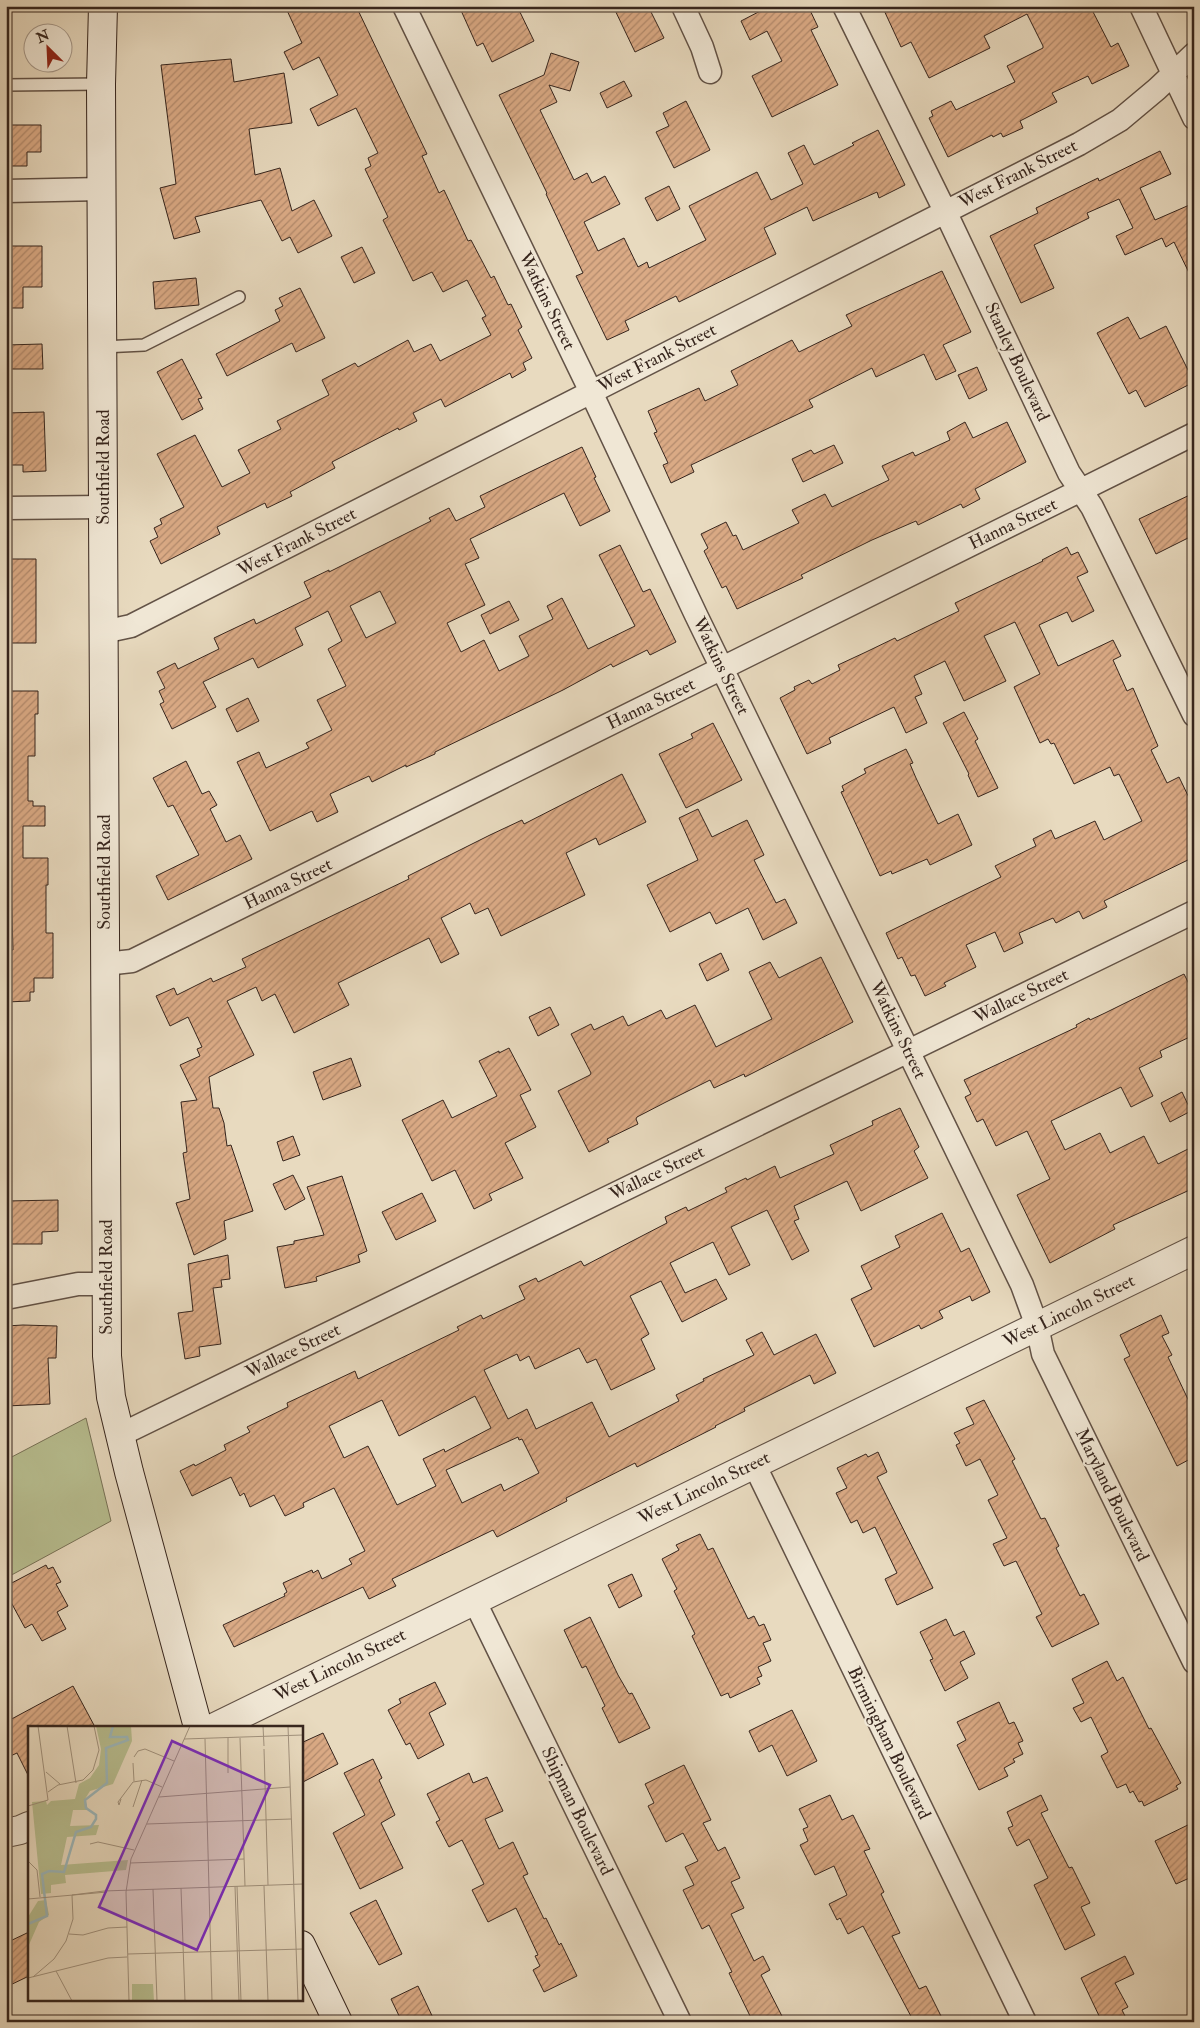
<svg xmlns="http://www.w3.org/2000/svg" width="1200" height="2028" viewBox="0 0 1200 2028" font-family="'IM FELL Double Pica',serif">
	<defs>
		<pattern id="building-hatch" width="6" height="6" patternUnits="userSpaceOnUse" patternTransform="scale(1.25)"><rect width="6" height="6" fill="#daaa85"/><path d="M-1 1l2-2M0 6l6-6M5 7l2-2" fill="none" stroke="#b28a6c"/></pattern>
	</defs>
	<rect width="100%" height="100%" fill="#e8dabf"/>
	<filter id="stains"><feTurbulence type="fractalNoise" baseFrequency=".004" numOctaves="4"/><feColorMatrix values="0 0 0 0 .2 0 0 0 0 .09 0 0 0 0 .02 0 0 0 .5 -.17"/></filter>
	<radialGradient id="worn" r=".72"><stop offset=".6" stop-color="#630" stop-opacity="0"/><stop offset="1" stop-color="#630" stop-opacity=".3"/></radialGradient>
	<path fill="#b8bf91" stroke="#777257" d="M86 1418 111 1521 6 1578V1460Z"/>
	<path fill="url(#building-hatch)" stroke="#36251d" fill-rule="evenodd" d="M285 6H356L427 154 422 156 439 193 444 190 468 241 471 240 491 278 494 276 508 305 511 304 522 327 518 330 532 358 523 363 526 370 512 378 510 373 445 407 441 399 413 413 417 421 399 430 398 428 332 462 335 468 290 492 292 496 267 508 265 503 217 527 220 534 161 564 150 541 158 537 154 528 162 524 160 519 184 507 157 454 195 435 222 487 250 473 238 450 281 429 277 421 329 395 322 380 355 363 358 367 408 340 414 352 431 344 440 361 491 335 482 318 486 316 467 280 443 292 432 272 413 281 383 220 388 217 365 169 371 166 368 158 378 153 356 108 318 126 310 109 338 95 319 57 293 70 284 52 302 43Z
		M459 6H517L534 41 492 62 483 43 477 46Z
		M613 6H648L664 38 635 52Z
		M770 6H808L818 27 811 30 838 85 772 117 752 76 782 61 767 31 750 40 741 21Z
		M882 6H1090L1111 47 1118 43 1129 66 1092 84 1088 76 1052 93 1057 102 1020 121 1023 128 1003 137 1001 133 993 137 992 135 948 157 929 118 933 116 931 111 951 101 956 110 1015 82 1007 66 1043 48V46L1027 14 984 36 990 48 929 78 911 42 901 47Z
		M551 53 579 62 570 91 549 85 557 102 540 110 574 180 587 173 592 183 605 176 620 204 584 222 598 251 624 238 638 267 647 262 649 268 706 240 689 206 757 172 771 200 803 184 788 153 804 145 814 165 854 145 852 143 878 130 905 185 879 198 877 192 813 221 807 207 764 228 776 254 679 302 676 296 625 321 629 330 607 340 576 276 583 273 546 194 547 193 499 95 544 75Z
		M231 59 234 82 284 73 292 123 249 129 255 175 280 168 292 211 314 200 332 236 298 253 290 237 282 241 261 200 195 217 200 232 174 239 160 188 176 184 161 65Z
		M624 81 632 96 607 108 600 93Z
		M686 101 710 150 674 168 656 132 669 126 663 113Z
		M6 125H41V152H27V166H9V152H6Z
		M1160 151 1171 174 1140 188 1155 220 1194 203V283L1174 242 1166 247 1162 238 1125 255 1116 236 1133 228 1119 199 1087 213 1089 218 1034 245 1054 288 1021 303 990 236 1038 213 1036 208 1098 178 1099 181Z
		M669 186 680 209 657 221 645 198Z
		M9 246H42V287H23V308H6V260H9Z
		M362 247 375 273 354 283 341 257Z
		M942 271 971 332 943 345 956 371 936 380 924 354 876 377 872 368 809 400 813 407 691 465 694 472 671 483 663 465 668 463 654 433 657 432 648 411 699 388 705 401 738 385 731 371 792 340 799 352 852 326 846 315Z
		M196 278 199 305 155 309 153 282Z
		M300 288 325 338 296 352 292 343 227 376 216 354 280 321 275 310 283 306 279 298Z
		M1128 317 1140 339 1166 326 1194 382 1145 407 1136 390 1129 394 1097 333Z
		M42 344 43 369H6V345Z
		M182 359 202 398 198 399 203 409 182 420 157 372Z
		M977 367 987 390 969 399 958 375Z
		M44 412 46 471 23 472V465H6V413Z
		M965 422 973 438 1007 422 1026 462 975 489 980 499 963 508 961 504 918 525 916 521 872 540 801 575 803 578 737 609 726 586 722 588 704 551 708 548 701 534 726 522 733 536 736 535 743 550 799 523 792 510 825 494 832 507 889 480 882 466 913 452 915 456 950 440 947 432Z
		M834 445 843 463 803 482 792 459 811 450 814 454Z
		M582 447 596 477 594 478 610 511 580 526 564 493 470 539 479 558 465 564 485 605 447 623 461 652 484 640 499 671 529 656 519 636 553 619 547 606 562 598 588 649 635 626 599 555 620 545 643 592 650 589 676 642 650 655 647 650 613 667 611 664 563 690 435 752V754L406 767V765L372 782 369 776 330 794 338 812 317 822 312 811 270 831 237 762 259 752 266 768 309 748 306 743 332 730 317 700 346 686 328 649 342 641 328 611 295 628 303 645 258 668 253 658 203 682 216 707 172 729 160 704 164 702 159 691 165 688 157 672 175 663 178 669 219 649 214 638 254 619 256 624 311 597 304 582 329 570V572L431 521 429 518 449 508 456 521 485 507 480 496ZM380 591 396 623 366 638 350 606Z
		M1194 493V535L1156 554 1139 519Z
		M1067 547 1071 555 1078 552 1088 572 1077 577 1094 611 1072 622 1067 612 1039 625 1058 666 1113 640 1121 656 1113 660 1127 691 1133 688 1158 746 1151 750 1167 783 1179 777 1194 808V857L1104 901 1107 907 1083 919 1079 911 1056 923 1053 918 1019 933 1023 943 1004 952 995 932 966 945 976 967 944 983 946 986 925 996 915 975 911 976 902 957 898 959 886 933 1001 877 995 866 1036 846 1033 839 1051 830 1055 839 1095 821 1104 840 1142 821 1119 774 1114 776 1110 767 1074 784 1054 743 1051 744 1048 739 1040 743 1014 687 1040 674 1015 622 984 636 1006 681 964 701 945 661 914 676 922 694 915 697 927 723 906 733 894 707 829 738 831 743 807 754 780 698 795 690 794 687 809 680 812 684 840 670 838 665 866 652 895 638 897 641 959 611 955 603 1043 561 1042 560Z
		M6 559H36V643H9Z
		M509 601 519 620 490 634 481 615Z
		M6 691H38V714H35V756H28V801H33V806H45V826H23V858H48V885H46V933H53V978H34V992H30V1001L6 1002V950H13L11 886H6Z
		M248 698 259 721 237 732 226 709Z
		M964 712 978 739 975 741 998 788 978 797 968 775 969 774 943 723Z
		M713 723 742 780 686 808 659 754 693 738 691 734Z
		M906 749 913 763 910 764 916 778 938 824 958 814 972 845 930 865 927 859 892 874 891 871 880 876 841 792 844 791 842 786 866 773 864 769Z
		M186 761 202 794 209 791 217 805 210 809 226 842 240 835 252 859 168 900 156 876 199 855 173 805 168 807 153 778Z
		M622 774 646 822 599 845 596 838 566 853 585 895 501 936 488 908 475 914 470 903 441 918 459 954 441 963 429 938 338 983 349 1005 294 1033 275 994 262 1001 256 987 227 1001 254 1055 209 1077 213 1108H219L224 1123 227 1146 231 1145 253 1211 224 1221 226 1239 194 1255 176 1203 190 1199 183 1153 187 1152 181 1102 197 1100 180 1065 200 1056 197 1049 202 1047 188 1017 170 1026 156 996 174 988 177 995 211 978 213 982 246 967 242 959 409 879 408 876 490 835 522 820 524 824Z
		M698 809 712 837 747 820 764 855 754 860 776 903 785 899 797 923 763 940 748 908 716 924 710 912 670 932 647 885 698 860 679 818Z
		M721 953 729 970 707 981 699 964Z
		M821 957 853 1022 745 1077 744 1074 714 1088 710 1080 666 1102 637 1117 636 1119 638 1124 607 1139 609 1142 589 1152 558 1091 590 1075 591 1073 571 1034 591 1024 594 1030 623 1016 628 1026 661 1010 666 1019 695 1005 716 1047 772 1019 749 972 770 962 779 978Z
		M1184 974 1194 994V1035L1160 1051 1162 1057 1139 1068 1153 1096 1131 1107 1121 1087 1051 1121 1065 1150 1100 1133 1110 1153 1144 1136 1158 1164 1194 1146V1188L1113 1225 1115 1229 1050 1263 1017 1195 1050 1179 1041 1160 1027 1131 996 1146 983 1119 977 1122 965 1097 971 1094 964 1080 1077 1027 1076 1025 1089 1018 1090 1020 1105 1013Z
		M550 1007 559 1025 538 1036 529 1017Z
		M509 1048 531 1090 520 1095 536 1127 505 1143 523 1178 489 1194 492 1200 474 1209 455 1170 432 1181 402 1120 443 1100 452 1118 497 1096 479 1061 499 1051V1053Z
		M351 1058 361 1086 323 1100 313 1072Z
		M1182 1092 1191 1111 1170 1122 1161 1103Z
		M900 1108 919 1147 914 1151 928 1178 861 1211 847 1181 794 1206 799 1219 794 1221 809 1251 792 1260 767 1210 731 1227 750 1265 729 1275 713 1242 670 1263 685 1293 716 1279 727 1299 682 1322 661 1281 630 1296 649 1334 641 1339 655 1369 611 1390 596 1359 587 1363 579 1348 535 1369 529 1356 520 1361 517 1354 484 1370 508 1419 527 1409 536 1429 592 1402 609 1437 679 1401 676 1395 704 1381 703 1379 754 1355 746 1340 762 1332 774 1355 816 1334 836 1373 814 1384 810 1375 744 1408 745 1411 715 1426 716 1427 637 1467 635 1463 566 1498 567 1501 497 1537 493 1530 392 1579 396 1586 369 1599 363 1587 234 1647 223 1625 285 1596 284 1594 287 1592 283 1583 312 1570 313 1573 318 1570 322 1579 352 1564 349 1559 365 1551 334 1488 303 1503 304 1507 285 1516 274 1495 250 1507 244 1493 240 1496 231 1477 192 1496 180 1471 194 1464 195 1466 226 1450 224 1445 250 1432 247 1427 288 1407 287 1403 355 1371 358 1379 459 1330 457 1327 481 1315 483 1319 525 1299 519 1286 536 1278 538 1282 581 1261 584 1266 667 1223 665 1217 686 1207 688 1211 727 1192 725 1188 746 1178 747 1180 775 1166 780 1178 834 1154 830 1145 873 1125 872 1121ZM475 1396 491 1428 445 1452 444 1449 423 1459 436 1486 397 1505 368 1446 344 1458 329 1426 382 1400 399 1436ZM518 1437 519 1440 522 1439 539 1473 504 1491 501 1484 462 1503 446 1470Z
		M293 1136 300 1155 283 1161 277 1142Z
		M293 1175 305 1199 285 1210 273 1184Z
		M342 1176 367 1251 358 1255 360 1262 316 1277 317 1281 285 1288 277 1247 294 1244V1241L324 1235 307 1187Z
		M422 1193 436 1221 396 1240 382 1212Z
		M58 1200V1231L42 1232V1244H6V1201Z
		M942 1213 961 1252 969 1248 990 1292 972 1301 970 1296 939 1311 943 1318 921 1329 919 1325 874 1347 851 1299 872 1289 861 1266 900 1247 895 1236Z
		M228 1255 230 1279 221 1280 222 1287 213 1288 221 1344 199 1347 200 1356 185 1359 178 1313 193 1311 188 1264Z
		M1161 1315 1169 1333 1162 1336 1172 1355 1168 1357 1194 1412V1457L1177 1466 1124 1359 1130 1356 1120 1335Z
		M23 1325 57 1326 56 1358H48L50 1404 6 1406V1326Z
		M984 1400 1015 1459 1012 1461 1041 1519 1045 1518 1059 1546 1056 1548 1080 1596 1084 1594 1099 1624 1052 1647 1036 1617 1042 1614 1016 1561 1004 1566 993 1544 1007 1538 988 1500 998 1495 980 1459 966 1466 956 1445 960 1443 954 1433 974 1424 966 1408Z
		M878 1452 887 1472 877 1477 933 1588 897 1605 885 1579 897 1573 875 1527 863 1533 857 1520 851 1523 836 1493 847 1488 837 1468 866 1454 868 1457Z
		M700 1534 708 1550 713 1548 748 1619 754 1616 759 1626 764 1624 771 1640 763 1643 771 1661 758 1667 762 1676 757 1678 760 1684 730 1698 728 1693 721 1696 692 1636 695 1634 674 1591 677 1589 662 1559 679 1550 676 1545Z
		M46 1565 48 1569 53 1567 61 1582 56 1584 68 1606 57 1612 66 1629 42 1641 32 1624 25 1628 6 1593V1586Z
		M632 1574 642 1596 619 1608 608 1585Z
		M590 1617 618 1675 629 1694 632 1693 650 1728 619 1743 602 1708 605 1706 586 1666 582 1668 564 1630Z
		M946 1619 954 1636 964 1631 975 1654 960 1662 968 1678 945 1691 930 1660 933 1659 920 1632Z
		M1107 1661 1117 1681 1123 1677 1149 1729 1151 1728 1181 1783 1176 1786 1178 1789 1144 1806 1142 1801 1139 1802 1133 1791 1130 1793 1126 1784 1117 1788 1101 1756 1108 1752 1091 1717 1081 1722 1073 1708 1084 1703 1072 1679Z
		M435 1682 446 1704 429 1713 444 1745 418 1759 410 1743 406 1745 388 1710 401 1703 399 1699Z
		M73 1686 95 1727H29V1777L17 1753 6 1758V1722Z
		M999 1702 1009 1724 1014 1722 1023 1741 1018 1743 1023 1754 1013 1759 1015 1762 1004 1768 1008 1776 979 1790 957 1745 966 1740 957 1722Z
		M792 1710 817 1761 787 1776 772 1745 759 1752 749 1731Z
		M323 1733 338 1764 301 1783V1743Z
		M373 1759 382 1778 379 1780 395 1815 381 1823 403 1868 360 1889 333 1833 365 1815 344 1773Z
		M684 1765 711 1820 703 1823 718 1851 725 1847 740 1878 731 1882 744 1908 731 1914 754 1961 763 1956 770 1970 761 1975 785 2022H753L729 1973 732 1972 709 1925 702 1929 683 1890 694 1885 685 1867 698 1861 683 1833 666 1842 648 1806 654 1803 645 1784Z
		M469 1773 473 1783 487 1777 503 1811 485 1819 499 1849 513 1842 528 1874 523 1876 544 1919 546 1918 559 1945 561 1943 577 1976 544 1992 533 1970 540 1966 535 1956 538 1955 516 1908 488 1922 472 1890 484 1884 462 1840 449 1847 436 1822 440 1820 427 1794Z
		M830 1795 842 1820 853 1815 870 1849 864 1851 884 1892 881 1894 900 1933 892 1936 919 1989 926 1986 944 2022H914L863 1926 848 1934 840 1918 837 1920 829 1904 847 1895 834 1866 815 1875 800 1845 808 1841 803 1829 808 1827 799 1809Z
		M1041 1795 1048 1810 1041 1813 1069 1868 1072 1867 1090 1903 1081 1907 1095 1935 1065 1950 1034 1885 1048 1878 1029 1839 1017 1846 1008 1828 1013 1826 1007 1812Z
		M1194 1822V1876L1176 1884 1155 1841Z
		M376 1900 402 1954 379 1965 350 1913Z
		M29 1932V1976L6 1987V1943Z
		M1125 1956 1134 1974 1115 1983 1128 2007 1122 2010 1128 2022H1102L1081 1978Z
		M418 1986 435 2022H402L391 1999Z"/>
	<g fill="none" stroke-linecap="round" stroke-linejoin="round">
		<g stroke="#625246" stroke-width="14">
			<path id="service" d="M6 85 101 84
				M102 347 144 345 239 297"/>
		</g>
		<g stroke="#625246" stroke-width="25">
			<path id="minor" d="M404 6 591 392 696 615 1022 1285 1037 1326 1043 1354 1194 1662
				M683 6 702 47 710 72
				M844 6 945 211 1069 473 1092 507 1194 715
				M1141 6 1194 118
				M6 191 102 189
				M6 508 103 507
				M103 632 131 626 1079 144 1120 120 1157 89 1194 54
				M105 964 132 961 1194 434
				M6 1298 78 1284H107
				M120 1435 1194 912
				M754 1464 1025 2022
				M474 1600 680 2022"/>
		</g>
		<g stroke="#625246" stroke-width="30">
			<path id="tertiary" d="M215 1727 1194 1250
				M6 1833 20 1830 29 1826"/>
		</g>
		<g stroke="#36251d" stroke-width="30">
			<path id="secondary" d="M103 6 101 84 107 1356 111 1397 129 1472 198 1727
				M301 1945 338 2022"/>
		</g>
		<use href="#service" stroke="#f0e7d5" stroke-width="11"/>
		<use href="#minor" stroke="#f0e7d5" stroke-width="22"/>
		<use href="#tertiary" stroke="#f0e7d5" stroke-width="28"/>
		<use href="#secondary" stroke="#f0e7d5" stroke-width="28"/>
	</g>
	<g text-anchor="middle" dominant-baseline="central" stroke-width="4.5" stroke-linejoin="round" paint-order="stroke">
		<g font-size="18" fill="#36251d" stroke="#f0e7d5">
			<text transform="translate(1018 174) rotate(-27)">West Frank Street</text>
			<text transform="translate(547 301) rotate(64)">Watkins Street</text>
			<text transform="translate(657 358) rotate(-27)">West Frank Street</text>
			<text transform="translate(1017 362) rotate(65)">Stanley Boulevard</text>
			<text transform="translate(103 467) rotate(-90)">Southfield Road</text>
			<text transform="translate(1013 524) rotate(-26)">Hanna Street</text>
			<text transform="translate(297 542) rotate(-27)">West Frank Street</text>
			<text transform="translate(721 666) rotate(64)">Watkins Street</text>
			<text transform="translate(651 704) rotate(-26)">Hanna Street</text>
			<text transform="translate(104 872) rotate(-90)">Southfield Road</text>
			<text transform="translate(288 884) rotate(-26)">Hanna Street</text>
			<text transform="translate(1021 996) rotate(-26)">Wallace Street</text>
			<text transform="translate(898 1030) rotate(64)">Watkins Street</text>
			<text transform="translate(657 1173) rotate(-26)">Wallace Street</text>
			<text transform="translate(106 1277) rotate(-90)">Southfield Road</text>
			<text transform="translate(1069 1311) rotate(-26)">West Lincoln Street</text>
			<text transform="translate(293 1351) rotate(-26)">Wallace Street</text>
			<text transform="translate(704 1488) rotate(-26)">West Lincoln Street</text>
			<text transform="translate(1112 1495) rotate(64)">Maryland Boulevard</text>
			<text transform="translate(340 1665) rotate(-26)">West Lincoln Street</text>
			<text transform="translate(889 1743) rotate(64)">Birmingham Boulevard</text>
			<text transform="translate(577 1811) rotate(64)">Shipman Boulevard</text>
		</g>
	</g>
	<g transform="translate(28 1726)">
		<rect width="275" height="275" fill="#e8dabf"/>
		<path d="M68 0H103L104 15 85 58 62 65 57 73 60 84H45L42 100 71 99 68 109 39 111 33 139 100 134 98 144 37 149 38 157 23 159V167L13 168 4 76 18 75 19 79 23 75 47 73 51 58 62 52 71 39 73 23ZM18 174 21 189 11 196 0 221V191L10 175ZM104 258H125L126 275H104Z" fill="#b8bf91"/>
		<path fill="none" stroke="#9cb8bc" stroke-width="2.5" d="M0 198 19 190 14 148 21 145 36 146 48 106 63 101 68 93V89L58 82 57 74 79 57 78 22 100 14 99 11H82L85 0"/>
		<path fill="none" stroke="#a1927e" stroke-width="1" d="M39 0 48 57M235 0 236 20M260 0 270 275M200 12V47M212 12 217 160M156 13 275 9M177 13 184 275M236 23 240 159M106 31 110 25 117 23 146 35M105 37 106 55M18 46 32 58M20 66 30 59 55 54 65 44 71 24 66 0M131 71 262 61M93 73 91 79 90 76 105 56 118 54 134 61M0 80 20 74 10 0M105 81 114 54M119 98 263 93M62 118 70 116 106 124M0 135 9 144 12 171M102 137 216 133M207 160 211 275M209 160 213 275M236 160 240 275M153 162 157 275M125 163 129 275M44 169 76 165 275 158M0 173 79 166M41 208 55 209 80 202 99 201M100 228 275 223M28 245 44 275M5 251 26 233 38 215 45 193 44 169M0 252 80 232 99 231M101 275 98 166 103 133 162 0"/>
		<path fill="#7b2cbf" fill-opacity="0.15" stroke="#7b2cbf" stroke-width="2.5" d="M144 15 242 59 169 224 71 181Z"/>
		<rect width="275" height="275" fill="none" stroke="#36251d" stroke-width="2.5"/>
	</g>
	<rect width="1200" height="2028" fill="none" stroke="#e8dabf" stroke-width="25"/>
	<rect x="8" y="8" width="1185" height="2013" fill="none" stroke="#36251d" stroke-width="2.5"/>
	<rect x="12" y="12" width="1175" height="2003" fill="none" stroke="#36251d"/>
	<g transform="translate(48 48) rotate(336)"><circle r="24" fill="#f0e7d5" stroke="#a6998b"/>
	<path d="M0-4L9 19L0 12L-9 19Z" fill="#8f2418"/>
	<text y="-8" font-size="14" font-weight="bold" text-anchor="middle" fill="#36251d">N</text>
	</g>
	<rect width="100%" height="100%" filter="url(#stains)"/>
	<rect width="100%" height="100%" fill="url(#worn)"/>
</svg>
